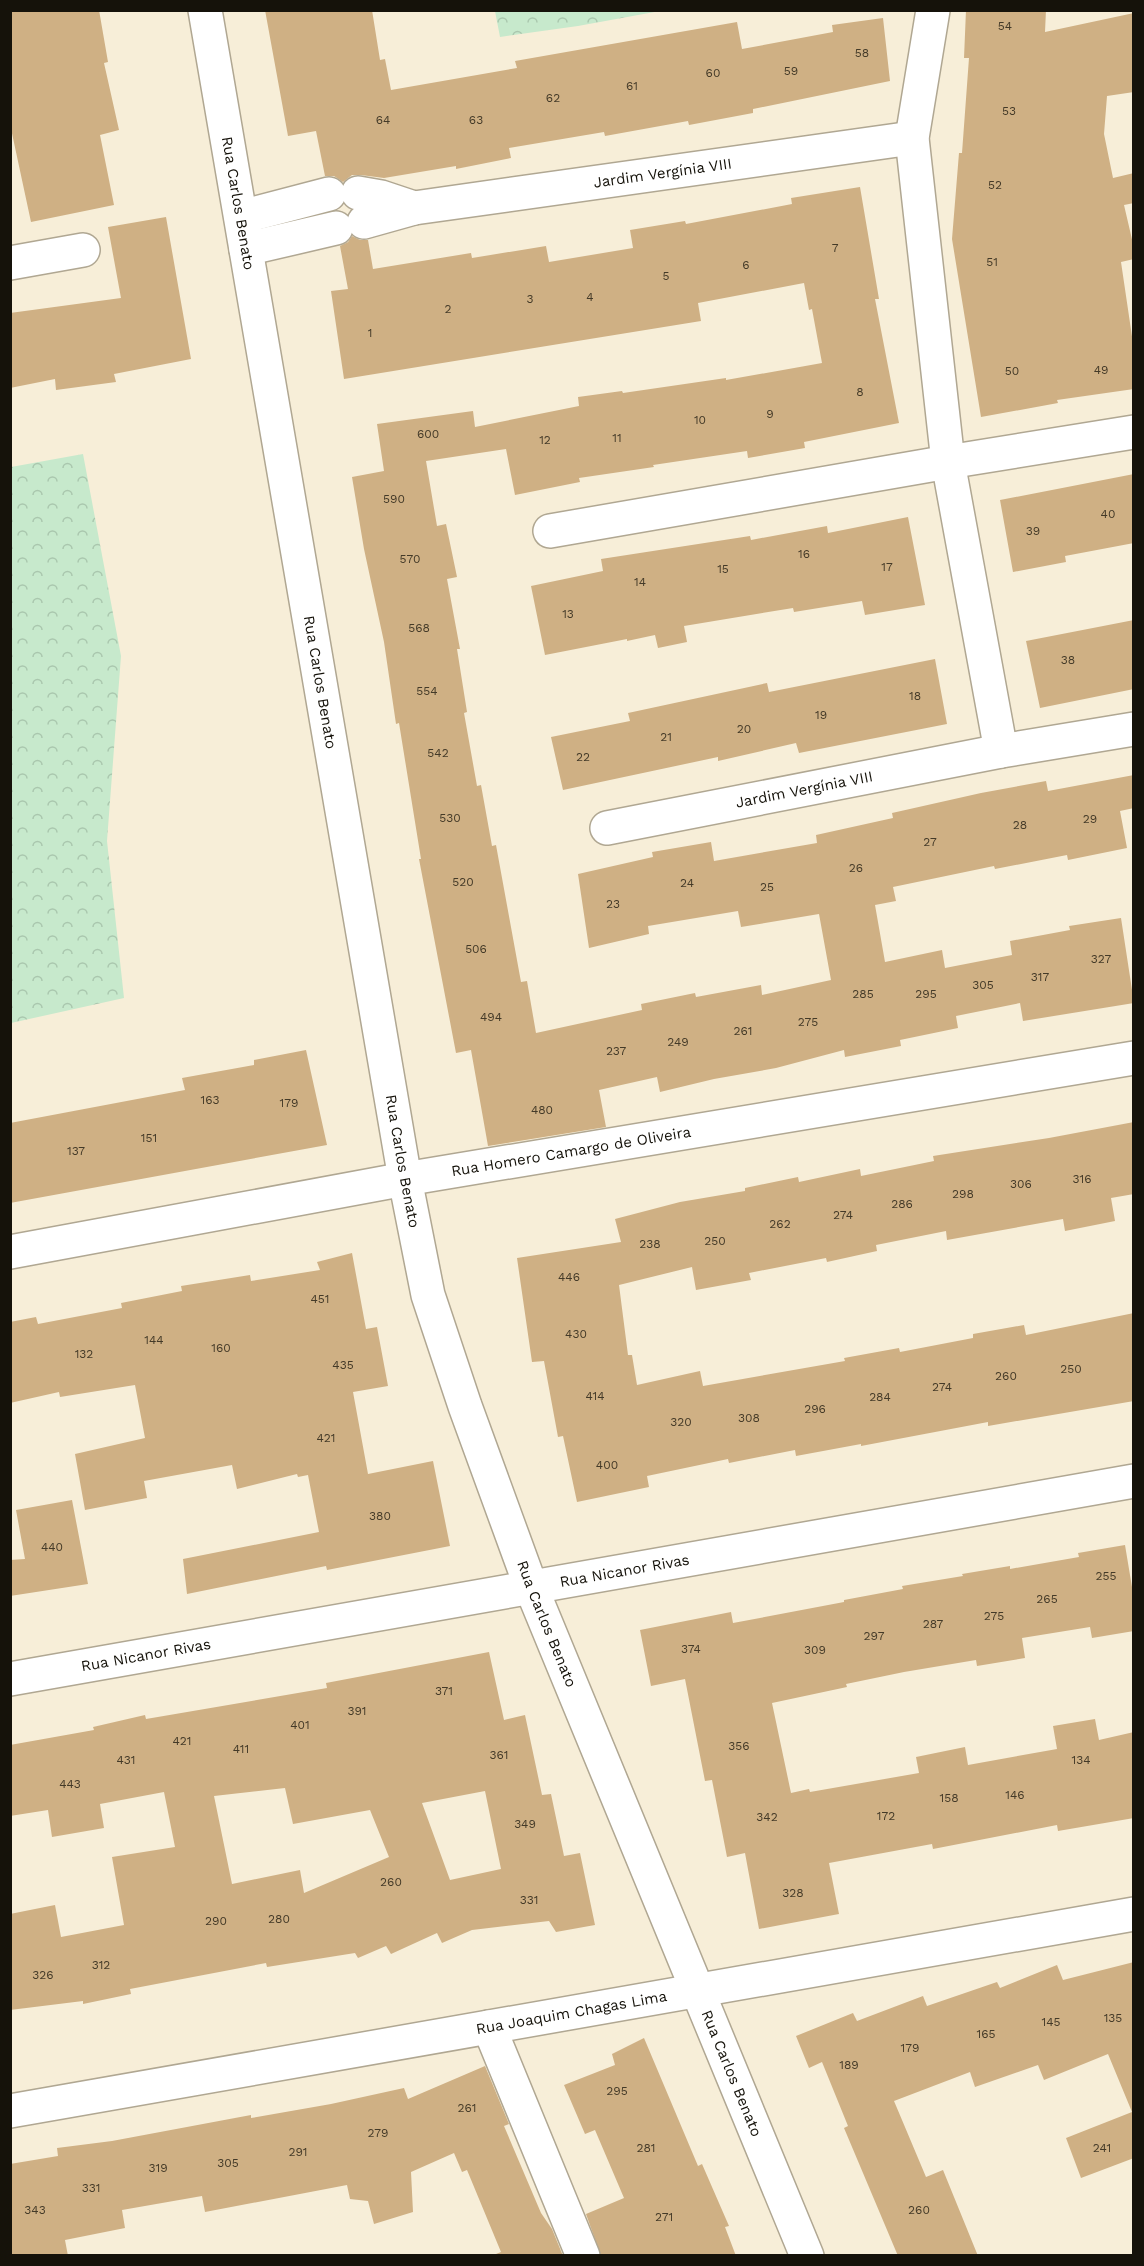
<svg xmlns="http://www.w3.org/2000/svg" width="1144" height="2266" viewBox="0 0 1144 2266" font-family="'Work Sans',sans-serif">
	<defs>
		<pattern id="forest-crowns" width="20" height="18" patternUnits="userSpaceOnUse" patternTransform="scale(1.5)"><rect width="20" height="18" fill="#c7e9cc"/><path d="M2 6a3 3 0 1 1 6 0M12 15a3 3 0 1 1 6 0" fill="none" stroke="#aac7ae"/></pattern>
	</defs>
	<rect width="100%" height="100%" fill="#f7eed8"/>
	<path fill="url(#forest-crowns)" d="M495 11V10L660 11 578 26 500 37Z
		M83 454 121 656 107 841 124 998 11 1023V467Z"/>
	<path fill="#cfb084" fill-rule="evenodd" d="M10 10H99L108 62 104 63 119 130 100 135 114 205 31 222 10 124Z
		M265 10H372L380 60 385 59 391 90 517 68 515 61 737 22 742 49 833 32 832 25 883 18 890 81 753 109V113L689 125 688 121 605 136 604 132 509 148 511 158 456 169V166L384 178 361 175H352L343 182 334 176H325L316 131 288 136Z
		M966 10H1046L1045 32 1134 13V92L1107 96 1104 134 1113 178 1134 173V203L1124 205 1134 248V259L1121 262 1134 350V389L1057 400 1058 403 981 417 952 239 959 153H962L969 58H964Z
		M860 187 879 299H875L899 423 804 442 805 448 748 458 747 451 653 465 654 467 579 478 580 482 515 495 506 449 426 461 437 526 446 524 457 577 447 579 460 649H457L467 712 464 713 477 786 481 785 492 846 496 845 521 982 527 981 536 1033 642 1010 641 1004 695 993 696 997 761 985 762 995 831 980 819 914 741 927 738 911 648 926 649 934 589 948 578 874 653 857 652 852 711 842 714 861 817 843 816 835 893 818 892 813 981 793 1046 781 1048 791 1134 775V808L1120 811 1127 848 1068 860 1067 855 995 869 994 866 893 887 896 901 875 905 885 962 942 950 945 968 1012 955 1010 941 1070 930 1069 926 1121 918 1134 1003 1023 1021 1020 1003 956 1016 958 1028 900 1040 901 1046 845 1057 844 1050 776 1068 714 1079 660 1092 657 1077 599 1090 606 1127 488 1146 471 1050 456 1053 419 859H421L399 723 396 724 384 642 364 549 352 477 384 471 377 424 473 411 475 427 579 406 578 397 622 391 623 393 726 378V380L822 363 812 309 809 310 804 283 698 303 701 321 344 379 331 291 348 289 340 246 348 242 352 236 360 240H368L373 269 471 253 472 258 546 246 549 262 633 248 630 230 685 221 686 224 792 204 791 198Z
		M166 217 191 359 114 374 116 382 56 390 55 379 10 388V313L121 298 108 227Z
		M1134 474V543L1065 556 1066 562 1013 572 1000 500Z
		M908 517 925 605 865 615 862 601 794 612 793 608 684 626 687 642 658 648 655 635 627 641V639L545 655 531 586 603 571 601 559 750 536 751 540 827 526 828 533Z
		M1134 620V689L1040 708 1026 641Z
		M935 659 947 724 799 753 796 743 718 761V757L563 790 551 737 630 721 628 713 767 683 769 692Z
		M306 1050 327 1145 10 1203V1123L185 1090 182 1078 254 1065V1060Z
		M1134 1122V1194L1111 1198 1115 1221 1065 1231 1063 1219 947 1240 946 1231 876 1245 877 1251 827 1262 826 1258 749 1273 751 1280 696 1290 692 1267 619 1285 628 1355H632L637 1385 700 1371 703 1386 845 1361 844 1358 899 1348 900 1352 973 1338V1334L1024 1325 1026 1335 1134 1313V1401L988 1426V1422L861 1446V1444L796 1456 795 1450 729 1463 728 1459 647 1476 649 1487 577 1502 563 1436 558 1437 544 1361 532 1362 517 1258 621 1242 615 1219 680 1202 745 1191V1188L798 1177 799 1182 860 1169 861 1176 934 1161 933 1156 1049 1138Z
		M352 1253 366 1329 377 1327 388 1386 353 1392 368 1474 433 1461 450 1546 327 1570 326 1566 187 1594 183 1559 319 1532 308 1475 298 1477 297 1474 237 1489 232 1465 144 1481 147 1498 85 1510 75 1454 145 1438 135 1385 60 1397 59 1392 10 1403V1322L36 1317 38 1324 122 1308 121 1303 182 1291 181 1286 250 1275 251 1281 320 1270 317 1262Z
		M72 1500 88 1584 10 1596V1560L25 1559 16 1510Z
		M1125 1545 1134 1599V1631L1092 1638 1090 1627 1022 1638 1025 1658 977 1666 976 1660 904 1672 846 1684 847 1687 772 1703 791 1793 809 1789 810 1792 919 1773 916 1757 965 1747 968 1765 1057 1749 1053 1726 1095 1719 1099 1740 1134 1732V1818L1058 1831 1057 1825 933 1849 932 1844 829 1863 839 1914 759 1929 745 1853 727 1857 712 1780 705 1781 685 1679 651 1686 640 1630 731 1612 733 1623 844 1602V1600L903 1589 902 1586 963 1576 962 1574 1010 1566V1569L1079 1557 1078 1553Z
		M489 1652 504 1720 525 1715 542 1795 551 1794 564 1856 580 1853 595 1925 556 1932 549 1921 472 1930 442 1943 437 1933 391 1954 386 1946 358 1958 355 1953 267 1967 266 1963 130 1989 131 1994 83 2004V2001L10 2010V1914L55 1905 61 1937 124 1925 112 1857 175 1847 164 1792 100 1804 104 1828 52 1837 48 1810 10 1816V1745L94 1730 93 1727 145 1715 146 1719 327 1688 326 1683ZM285 1788 293 1824 370 1810 389 1857 304 1893 300 1870 232 1884 214 1796ZM485 1791 501 1869 450 1880 422 1803Z
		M1134 1962V2158L1081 2178 1066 2138 1132 2112 1108 2054 1044 2080 1038 2065 975 2087 970 2072 894 2101 926 2177 943 2170 978 2256H898L844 2128 848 2126 822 2062 809 2068 796 2036 853 2013 857 2021 923 1996 927 2006 997 1982 1000 1988 1057 1965 1063 1980Z
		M644 2038 698 2166 702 2164 729 2226 725 2227 736 2256H601L586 2214 624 2198 595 2130 585 2134 564 2085 615 2065 612 2054Z
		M485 2066 509 2124 504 2126 541 2213 552 2229 563 2256H491L501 2252 467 2170 462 2172 454 2153 411 2172 413 2212 374 2224 368 2201 350 2199 347 2185 205 2212 202 2196 122 2210 125 2228 65 2240 68 2256H10V2164L58 2156 57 2148 112 2141 251 2115V2118L331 2104 404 2088 408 2099Z"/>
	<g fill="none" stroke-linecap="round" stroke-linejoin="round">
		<g stroke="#b0a792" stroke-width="36">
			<g id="minor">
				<path id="s1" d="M205 10 405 1179 428 1295 465 1406 531 1587 807 2256"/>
				<path d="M933 10 912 138 948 462 1001 751"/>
				<path d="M358 193 381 197 414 208"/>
				<path d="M241 217 329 194"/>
				<path id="s2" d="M364 222 414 208 912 138"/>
				<path d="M246 249 336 228"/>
				<path d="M10 263 83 250"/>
				<path d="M550 531 948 462 1134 432"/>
				<path id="s3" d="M607 828 1001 751 1134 729"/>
				<path id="s4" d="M10 1252 405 1179 1134 1058"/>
				<path id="s5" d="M10 1679 1134 1481"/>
				<path d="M489 2027 583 2256"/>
				<path id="s6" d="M10 2111 1134 1914"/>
			</g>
		</g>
		<use href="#minor" stroke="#fff" stroke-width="33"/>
	</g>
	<g text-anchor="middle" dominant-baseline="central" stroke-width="5" stroke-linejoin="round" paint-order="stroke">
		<g font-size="12" fill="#443a28">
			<text x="1005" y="26">54</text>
			<text x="862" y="53">58</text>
			<text x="791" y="71">59</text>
			<text x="713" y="73">60</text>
			<text x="632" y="86">61</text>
			<text x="553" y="98">62</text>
			<text x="1009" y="111">53</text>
			<text x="383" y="120">64</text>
			<text x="476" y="120">63</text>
			<text x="995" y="185">52</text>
			<text x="835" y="248">7</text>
			<text x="992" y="262">51</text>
			<text x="746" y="265">6</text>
			<text x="666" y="276">5</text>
			<text x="590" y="297">4</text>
			<text x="530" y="299">3</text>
			<text x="448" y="309">2</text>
			<text x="370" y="333">1</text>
			<text x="1101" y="370">49</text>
			<text x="1012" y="371">50</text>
			<text x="860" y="392">8</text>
			<text x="770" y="414">9</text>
			<text x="700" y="420">10</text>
			<text x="428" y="434">600</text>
			<text x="617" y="438">11</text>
			<text x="545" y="440">12</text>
			<text x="394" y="499">590</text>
			<text x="1108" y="514">40</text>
			<text x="1033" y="531">39</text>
			<text x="804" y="554">16</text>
			<text x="410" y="559">570</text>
			<text x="887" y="567">17</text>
			<text x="723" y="569">15</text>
			<text x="640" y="582">14</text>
			<text x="568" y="614">13</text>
			<text x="419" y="628">568</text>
			<text x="1068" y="660">38</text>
			<text x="427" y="691">554</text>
			<text x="915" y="696">18</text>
			<text x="821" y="715">19</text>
			<text x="744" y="729">20</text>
			<text x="666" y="737">21</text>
			<text x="438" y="753">542</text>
			<text x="583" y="757">22</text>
			<text x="450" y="818">530</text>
			<text x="1090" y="819">29</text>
			<text x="1020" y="825">28</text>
			<text x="930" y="842">27</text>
			<text x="856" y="868">26</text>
			<text x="463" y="882">520</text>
			<text x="687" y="883">24</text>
			<text x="767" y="887">25</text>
			<text x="613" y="904">23</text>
			<text x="476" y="949">506</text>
			<text x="1101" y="959">327</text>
			<text x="1040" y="977">317</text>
			<text x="983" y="985">305</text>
			<text x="863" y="994">285</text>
			<text x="926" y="994">295</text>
			<text x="491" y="1017">494</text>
			<text x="808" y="1022">275</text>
			<text x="743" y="1031">261</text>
			<text x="678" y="1042">249</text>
			<text x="616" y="1051">237</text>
			<text x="210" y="1100">163</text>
			<text x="289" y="1103">179</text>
			<text x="542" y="1110">480</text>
			<text x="149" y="1138">151</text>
			<text x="76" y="1151">137</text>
			<text x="1082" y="1179">316</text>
			<text x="1021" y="1184">306</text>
			<text x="963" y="1194">298</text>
			<text x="902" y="1204">286</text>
			<text x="843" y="1215">274</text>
			<text x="780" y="1224">262</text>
			<text x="715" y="1241">250</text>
			<text x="650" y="1244">238</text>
			<text x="569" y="1277">446</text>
			<text x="320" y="1299">451</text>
			<text x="576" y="1334">430</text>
			<text x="154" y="1340">144</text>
			<text x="221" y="1348">160</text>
			<text x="84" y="1354">132</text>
			<text x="343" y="1365">435</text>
			<text x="1071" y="1369">250</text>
			<text x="1006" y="1376">260</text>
			<text x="942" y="1387">274</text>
			<text x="595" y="1396">414</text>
			<text x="880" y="1397">284</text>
			<text x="815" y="1409">296</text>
			<text x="749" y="1418">308</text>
			<text x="681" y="1422">320</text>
			<text x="326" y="1438">421</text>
			<text x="607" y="1465">400</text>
			<text x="380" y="1516">380</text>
			<text x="52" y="1547">440</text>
			<text x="1106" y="1576">255</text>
			<text x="1047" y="1599">265</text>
			<text x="994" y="1616">275</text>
			<text x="933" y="1624">287</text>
			<text x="874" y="1636">297</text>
			<text x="691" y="1649">374</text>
			<text x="815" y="1650">309</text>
			<text x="444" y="1691">371</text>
			<text x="357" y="1711">391</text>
			<text x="300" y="1725">401</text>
			<text x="182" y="1741">421</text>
			<text x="739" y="1746">356</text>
			<text x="241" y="1749">411</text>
			<text x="499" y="1755">361</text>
			<text x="126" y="1760">431</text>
			<text x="1081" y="1760">134</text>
			<text x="70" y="1784">443</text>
			<text x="1015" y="1795">146</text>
			<text x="949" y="1798">158</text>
			<text x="886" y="1816">172</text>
			<text x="767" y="1817">342</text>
			<text x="525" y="1824">349</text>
			<text x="391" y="1882">260</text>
			<text x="793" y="1893">328</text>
			<text x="529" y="1900">331</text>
			<text x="279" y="1919">280</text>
			<text x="216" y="1921">290</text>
			<text x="101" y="1965">312</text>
			<text x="43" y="1975">326</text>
			<text x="1113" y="2018">135</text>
			<text x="1051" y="2022">145</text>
			<text x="986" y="2034">165</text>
			<text x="910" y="2048">179</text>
			<text x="849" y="2065">189</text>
			<text x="617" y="2091">295</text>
			<text x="467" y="2108">261</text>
			<text x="378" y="2133">279</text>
			<text x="646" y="2148">281</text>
			<text x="1102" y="2148">241</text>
			<text x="298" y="2152">291</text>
			<text x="228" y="2163">305</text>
			<text x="158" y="2168">319</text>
			<text x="91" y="2188">331</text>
			<text x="35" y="2210">343</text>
			<text x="919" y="2210">260</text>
			<text x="664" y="2217">271</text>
		</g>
		<g font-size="15" fill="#15120a" stroke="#fff">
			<text stroke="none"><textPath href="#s2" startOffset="303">Jardim Vergínia VIII</textPath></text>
			<text stroke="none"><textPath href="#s1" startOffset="196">Rua Carlos Benato</textPath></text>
			<text stroke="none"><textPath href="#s1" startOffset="682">Rua Carlos Benato</textPath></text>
			<text stroke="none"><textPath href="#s3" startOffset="201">Jardim Vergínia VIII</textPath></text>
			<text stroke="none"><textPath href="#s4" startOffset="570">Rua Homero Camargo de Oliveira</textPath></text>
			<text stroke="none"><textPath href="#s1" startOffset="1168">Rua Carlos Benato</textPath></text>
			<text stroke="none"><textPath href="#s5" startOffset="624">Rua Nicanor Rivas</textPath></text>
			<text stroke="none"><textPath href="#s1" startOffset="1654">Rua Carlos Benato</textPath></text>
			<text stroke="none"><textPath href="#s5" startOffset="138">Rua Nicanor Rivas</textPath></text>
			<text stroke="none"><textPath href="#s6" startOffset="570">Rua Joaquim Chagas Lima</textPath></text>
			<text stroke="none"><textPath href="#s1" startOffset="2140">Rua Carlos Benato</textPath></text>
		</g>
	</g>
	<rect width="1144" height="2266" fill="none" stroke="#15120a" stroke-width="24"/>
</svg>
